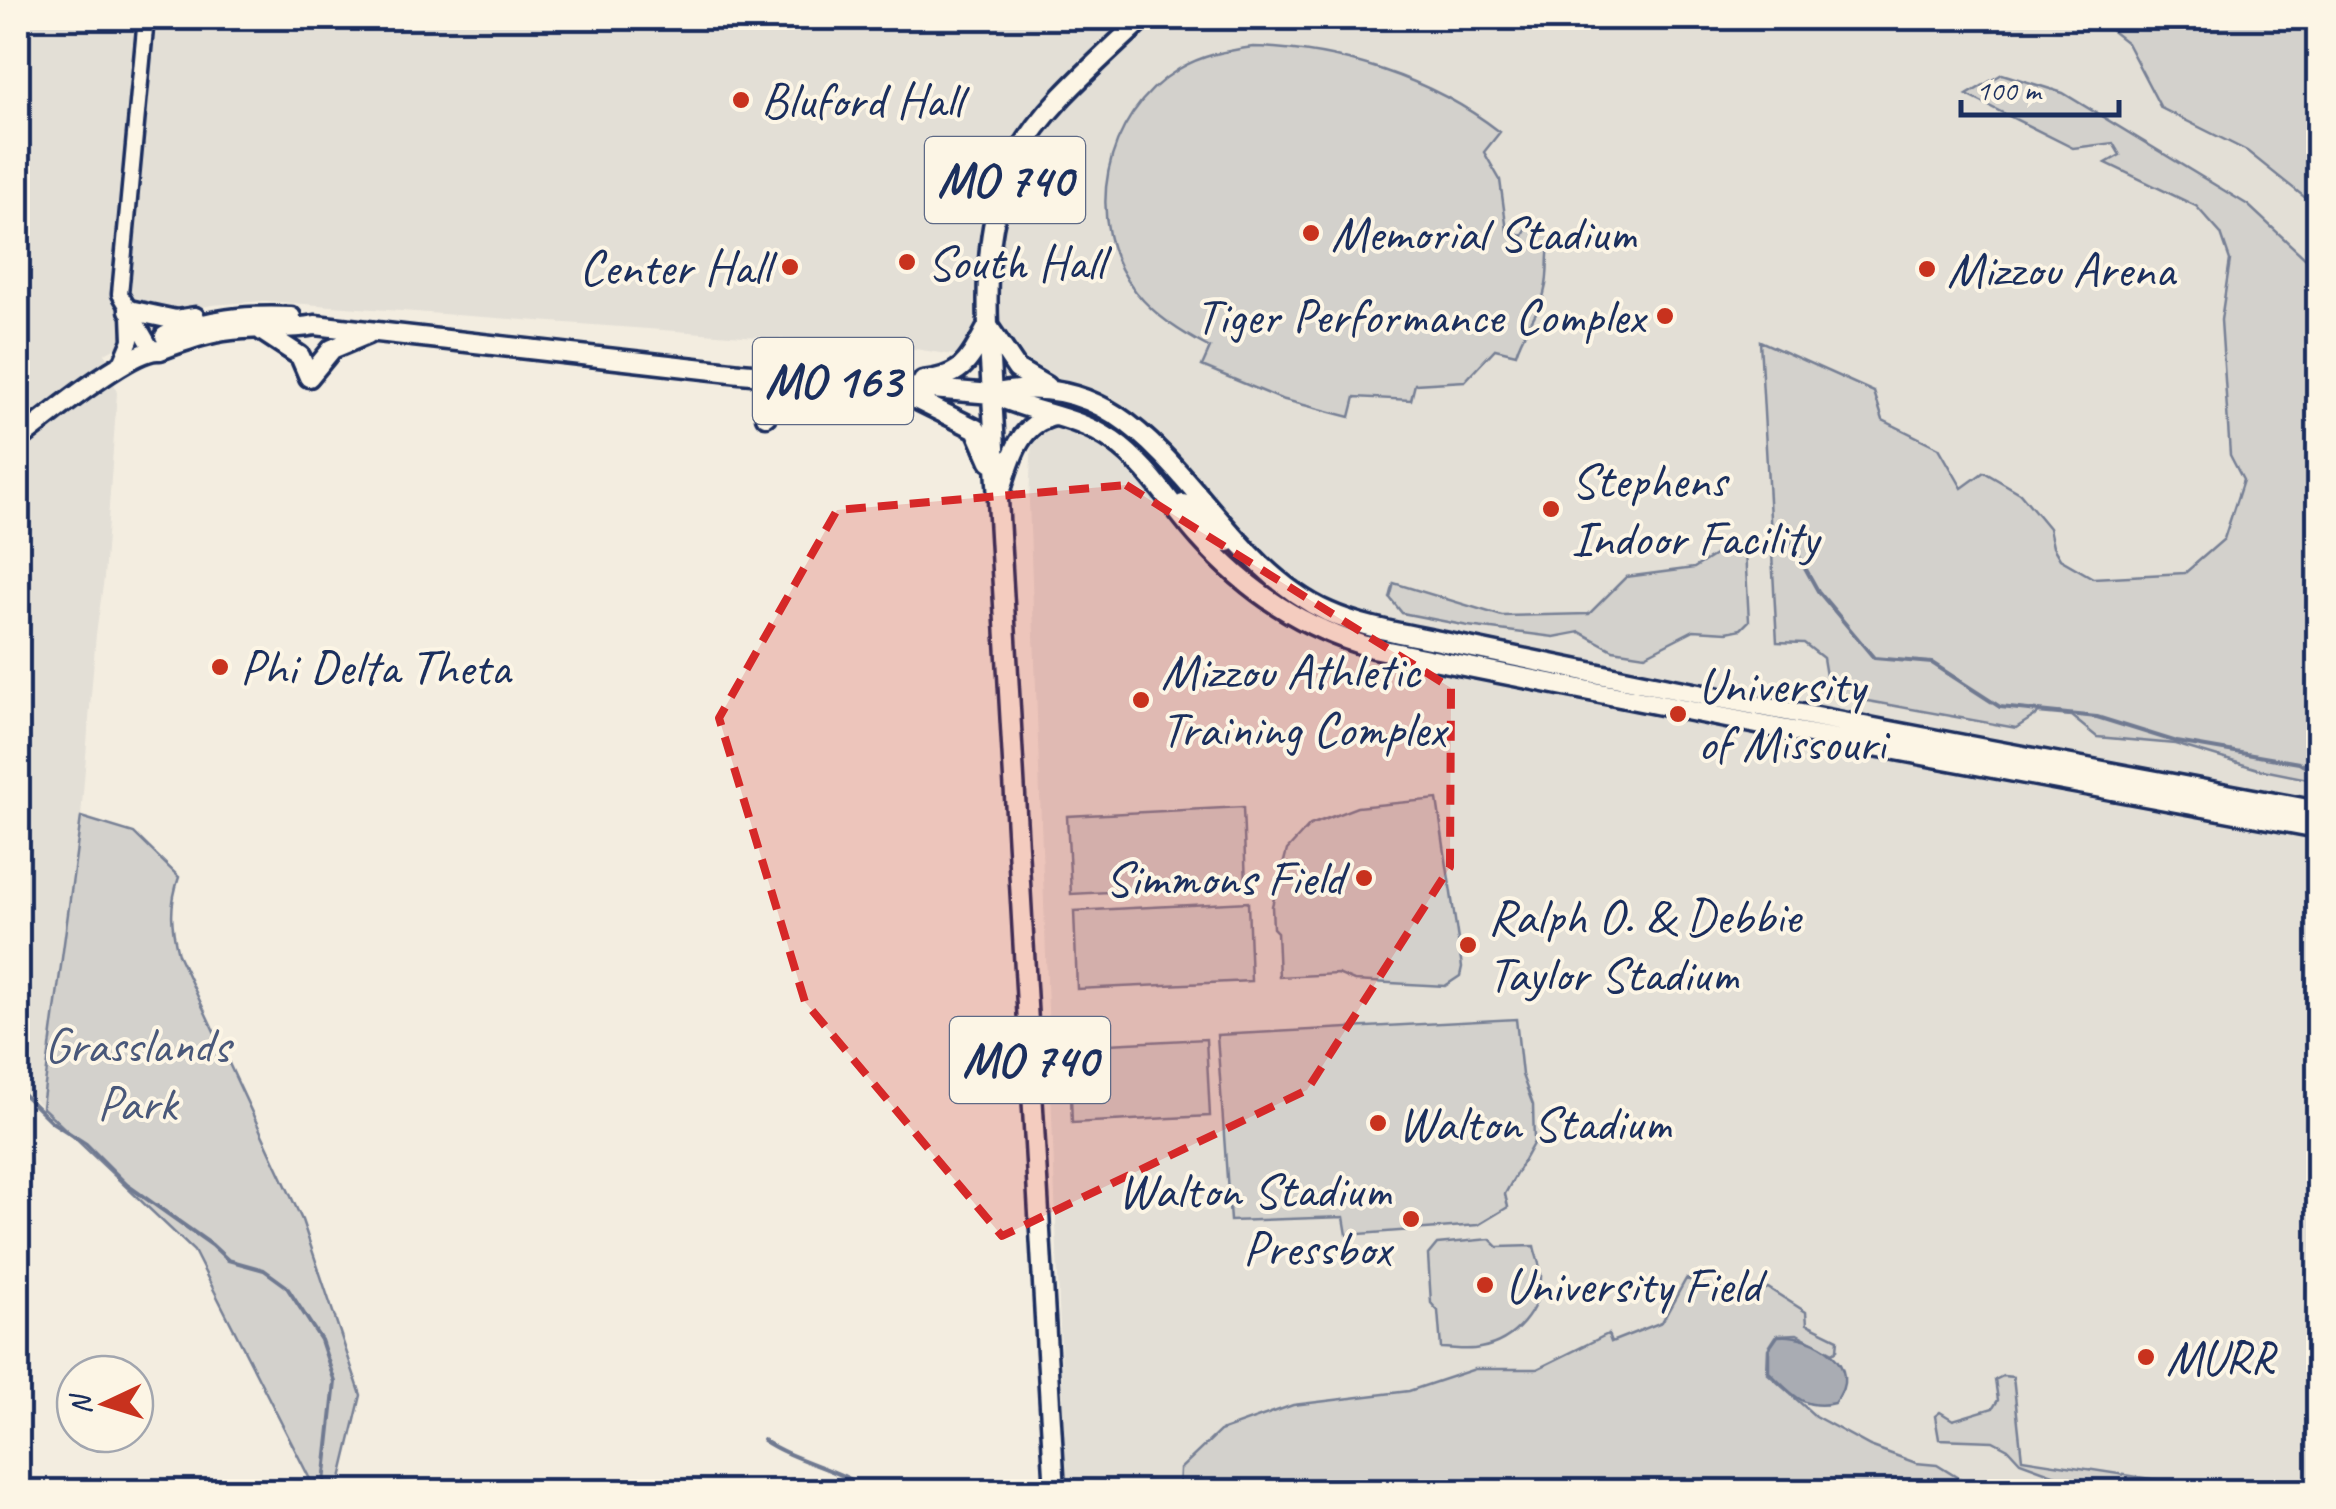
<svg xmlns="http://www.w3.org/2000/svg" width="2336" height="1509" viewBox="0 0 2336 1509" font-family="Caveat,sans-serif">
	<rect width="100%" height="100%" fill="#f3ede0"/>
	<filter id="ink" filterUnits="userSpaceOnUse"><feTurbulence type="fractalNoise" baseFrequency=".01" numOctaves="2"/><feDisplacementMap in="SourceGraphic" scale="20" xChannelSelector="R" yChannelSelector="G"/><feConvolveMatrix kernelMatrix="1 2 1 2 8 2 1 2 1" color-interpolation-filters="sRGB"/></filter>
	<g filter="url(#ink)">
		<path fill="#e3dfd6" d="M18 18H2318V1491H1066L1029 501 1035 368 909 348 263 301 212 305 181 311 105 353 117 393 104 578 96 634 81 817 42 1107 18 1083Z"/>
		<path fill="#d3d1cc" stroke="#778095" stroke-width="2.5" d="M2103 18H2318V208L2247 151 2161 108 2127 43 2104 25Z
			M1253 47C1339 49 1431 78 1500 132L1484 152 1500 180 1507 231 1523 236 1527 227 1551 235C1546 252 1549 268 1546 285 1542 311 1523 329 1516 354L1495 349 1465 381 1415 384 1411 400 1355 397 1350 417 1281 399 1202 366 1210 348C1182 333 1156 317 1136 292 1081 222 1103 115 1179 69 1202 55 1226 51 1253 47Z
			M2002 74 2063 93 2248 205 2307 260 2318 275V781L2258 769 2175 744 2097 737 2071 716 2039 713 2016 728 1829 694 1823 658 1804 643 1777 642 1760 341 1874 392 1883 420 1939 448 1962 488 1984 472 2020 493 2049 528 2053 547 2060 559 2093 578 2185 573 2224 539 2243 480 2230 455 2221 320 2230 260 2221 234 2196 206 2106 163 2120 155 2113 143 2073 148 1967 95Z
			M1726 548 1745 551 1749 621 1741 629 1727 632 1694 630 1645 655 1613 650 1580 632 1554 637 1468 626 1402 613 1390 598 1394 583 1502 616 1589 614 1626 577 1694 568Z
			M1437 799 1462 967 1460 976 1445 986 1354 981 1338 974 1279 977 1277 932 1273 928 1272 906 1287 850 1310 825 1357 807Z
			M1243 807 1246 885 1071 894 1067 816Z
			M81 817 134 833 179 877C169 906 171 926 178 954L302 1220 361 1395 338 1491H316L194 1251 42 1107Z
			M1248 902 1251 981 1077 989 1074 911Z
			M1516 1019 1522 1075 1533 1105 1534 1142 1505 1194 1508 1207 1478 1225 1347 1235 1344 1217 1230 1221 1217 1035Z
			M1206 1039 1210 1116 1072 1123 1069 1046Z
			M1490 1239 1498 1247 1534 1246C1536 1257 1541 1265 1541 1276 1541 1311 1514 1342 1480 1348 1467 1351 1454 1348 1441 1348L1438 1311 1431 1303 1428 1255 1437 1244Z
			M1686 1279 1748 1298 1768 1288 1806 1312 1807 1324 1838 1339 1837 1350 1833 1353 1797 1334 1777 1335 1768 1349 1767 1373 1815 1416 1870 1446 1916 1463 1937 1465 1968 1484H1999L2024 1491H1179L1180 1469 1220 1431 1293 1405 1409 1391 1475 1369H1537L1608 1334 1611 1342 1662 1322Z
			M2003 1376 2013 1377 2022 1459 2202 1487 2318 1478V1491H2034L2076 1487 2075 1482 2020 1462 2008 1449 1993 1441 1939 1439 1935 1416 1940 1412 1953 1420 1993 1408 1998 1400 1995 1380Z"/>
		<path fill="#a9acb3" stroke="#707a91" stroke-width="2.5" d="M1778 1336C1813 1332 1867 1366 1834 1403 1803 1411 1790 1392 1769 1372V1349Z"/>
		<g fill="none" stroke-linecap="round" stroke-linejoin="round">
			<path stroke="#707a91" stroke-width="4" d="M1789 539 1818 591 1874 658 1932 663 2000 707 2097 717 2177 742 2299 763 2318 774
				M2304 764 2318 760
				M18 1089 52 1122 86 1144 127 1185 212 1245 228 1260 264 1270 286 1286 321 1340 335 1382 323 1492
				M763 1440C798 1463 839 1468 871 1492"/>
			<g stroke="#1b2f5e" stroke-width="21">
				<path id="minor" d="M146 18 120 294 152 349
					M120 366 131 340 130 315"/>
			</g>
			<g stroke="#1b2f5e" stroke-width="25">
				<path id="major" d="M129 310 176 320 195 317
					M262 331 300 356 309 377
					M165 336C208 319 246 315 291 317
					M309 377 332 349 368 334
					M923 381C965 376 969 360 988 326L1017 369 1046 386
					M897 390 976 429 990 461
					M992 394C1031 413 1076 415 1113 441 1150 467 1170 505 1200 538 1248 592 1303 628 1373 648L1777 728 2318 828
					M766 416 773 397 801 378
					M18 440C43 421 132 347 160 350 187 340 214 330 244 329 268 327 291 330 315 325L740 373 992 394C1159 357 1199 554 1328 612 1363 628 1406 634 1444 642 1501 654 1558 665 1614 677 1848 725 2084 767 2318 811
					M1001 490C1011 458 1019 423 1055 416
					M1183 504 1228 542
					M1055 1492 988 326C982 160 1030 124 1144 18"/>
			</g>
			<use href="#minor" stroke="#fcf5e5" stroke-width="14"/>
			<use href="#major" stroke="#fcf5e5" stroke-width="18"/>
		</g>
	</g>
	<path fill="#d62828" fill-opacity="0.2" stroke="#d62828" stroke-width="8" stroke-dasharray="20 12" stroke-linejoin="round" d="M1126 485 1451 688 1450 867 1307 1090 1002 1236 805 1002 719 718 837 510Z"/>
	<g fill="#c8321e" stroke="#fcf5e5" stroke-width="4">
		<circle cx="741" cy="100" r="10"/>
		<circle cx="1311" cy="233" r="10"/>
		<circle cx="907" cy="262" r="10"/>
		<circle cx="790" cy="267" r="10"/>
		<circle cx="1927" cy="269" r="10"/>
		<circle cx="1665" cy="316" r="10"/>
		<circle cx="1551" cy="509" r="10"/>
		<circle cx="220" cy="667" r="10"/>
		<circle cx="1141" cy="700" r="10"/>
		<circle cx="1678" cy="714" r="10"/>
		<circle cx="1364" cy="878" r="10"/>
		<circle cx="1468" cy="945" r="10"/>
		<circle cx="1378" cy="1123" r="10"/>
		<circle cx="1411" cy="1219" r="10"/>
		<circle cx="1485" cy="1285" r="10"/>
		<circle cx="2146" cy="1357" r="10"/>
	</g>
	<g text-anchor="middle" dominant-baseline="central" stroke-width="8" stroke-linejoin="round" paint-order="stroke">
		<g fill="#fcf5e5" stroke="#5e6a86" stroke-width="2.5">
			<rect x="925" y="137" width="160" height="86" rx="8"/>
			<rect x="753" y="338" width="160" height="86" rx="8"/>
			<rect x="950" y="1017" width="160" height="86" rx="8"/>
		</g>
		<g font-size="48" font-weight="bold" fill="#1b2f5e">
			<text x="1005" y="180">MO 740</text>
			<text x="833" y="381">MO 163</text>
			<text x="1030" y="1060">MO 740</text>
		</g>
		<g font-size="50" fill="#1b2f5e" stroke="#fcf5e5" text-anchor="start">
			<text x="761" y="100">Bluford Hall</text>
			<text x="1331" y="233">Memorial Stadium</text>
			<text x="927" y="262">South Hall</text>
			<text x="770" y="267" text-anchor="end">Center Hall</text>
			<text x="1947" y="269">Mizzou Arena</text>
			<text x="1645" y="316" text-anchor="end">Tiger Performance Complex</text>
			<text x="1571" y="480">Stephens<tspan x="1571" dy="58">Indoor Facility</tspan></text>
			<text x="240" y="667">Phi Delta Theta</text>
			<text x="1161" y="671">Mizzou Athletic<tspan x="1161" dy="58">Training Complex</tspan></text>
			<text x="1698" y="685">University<tspan x="1698" dy="58">of Missouri</tspan></text>
			<text x="1344" y="878" text-anchor="end">Simmons Field</text>
			<text x="1488" y="916">Ralph O. &amp; Debbie<tspan x="1488" dy="58">Taylor Stadium</tspan></text>
			<text x="1398" y="1123">Walton Stadium</text>
			<text x="1391" y="1190" text-anchor="end">Walton Stadium<tspan x="1391" dy="58">Pressbox</tspan></text>
			<text x="1505" y="1285">University Field</text>
			<text x="2166" y="1357">MURR</text>
		</g>
		<g font-size="50" fill="#49587a" stroke="#fcf5e5">
			<text x="137" y="1045">Grasslands<tspan x="137" dy="58">Park</tspan></text>
		</g>
	</g>
	<rect width="2336" height="1509" fill="none" stroke="#fcf5e5" stroke-width="60"/>
	<rect x="30" y="30" width="2276" height="1449" fill="none" stroke="#1b2f5e" stroke-width="4" filter="url(#ink)"/>
	<g transform="translate(105 1404) rotate(266)"><circle r="48" fill="#fcf5e5" stroke="#a2a6af" stroke-width="2.5"/>
	<path d="M0-8L18 38L0 25L-18 38Z" fill="#c8321e"/>
	<text y="-15" font-size="28" font-weight="bold" text-anchor="middle" fill="#1b2f5e">N</text>
	</g>
	<path d="M1961 100v15h158v-15" fill="none" stroke="#1b2f5e" stroke-width="5"/>
	<text x="1976" y="100" font-size="30" fill="#1b2f5e" stroke="#fcf5e5" stroke-width="8" paint-order="stroke">100 m</text>
</svg>
